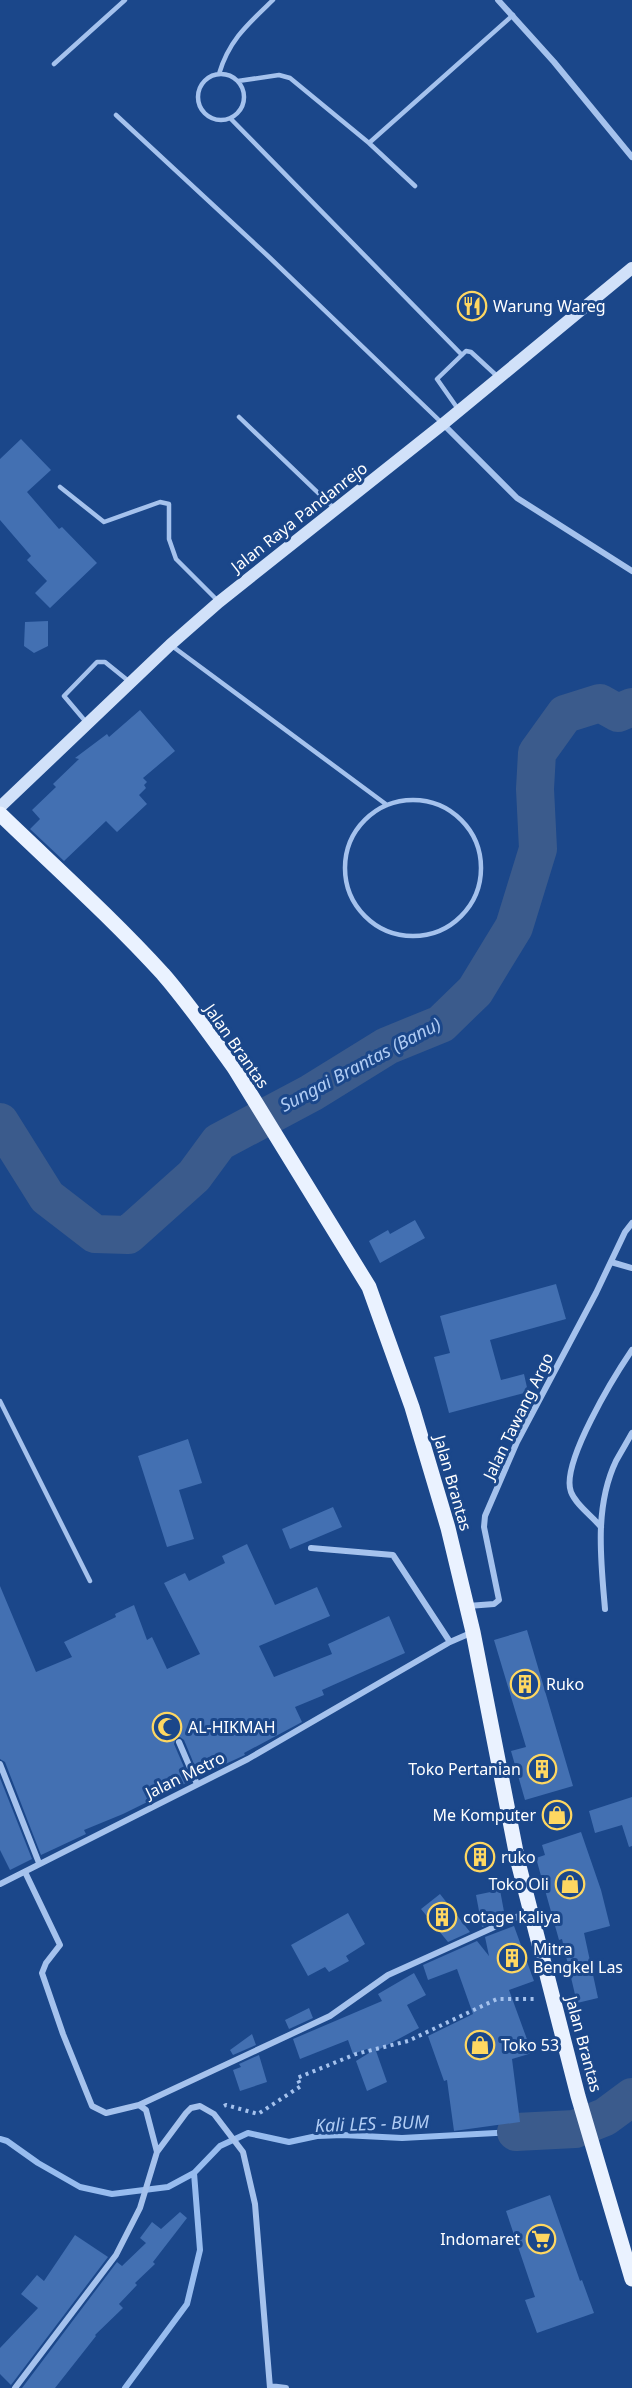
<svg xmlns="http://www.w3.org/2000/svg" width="632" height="2388" viewBox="0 0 632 2388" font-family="'Noto Sans',sans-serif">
	<rect width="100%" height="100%" fill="#1b478a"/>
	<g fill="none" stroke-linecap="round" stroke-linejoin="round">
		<path stroke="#97bcef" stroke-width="6" d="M0 2139 7 2141 38 2163 80 2187 112 2194 168 2187 194 2173 220 2146 248 2133 289 2142 317 2136 343 2135 402 2138 516 2132
			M125 2388 187 2304 200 2250 194 2173"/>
		<path stroke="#3b5b8c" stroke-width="38" d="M0 1122 47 1197 95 1234 128 1235 194 1176 219 1142 311 1093 387 1046 441 1024 475 991 514 927 538 849 535 789 537 753 565 714 600 703 618 713 632 707
			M516 2132 575 2129 605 2117 632 2097"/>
	</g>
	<path fill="#4370b2" d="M21 439 51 470 27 492 59 529 62 527 97 563 50 608 35 593 47 581 27 560 31 556 0 520V459Z
		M48 621V646L34 653 24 646 25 622Z
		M140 710 175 751 143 778 147 782 144 785 146 788 139 795 147 804 117 832 106 821 64 861 30 829 40 819 32 810 56 787 53 784 79 759 75 758 107 734 109 737Z
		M415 1220 425 1238 380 1263 369 1241 388 1230 390 1234Z
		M556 1284 566 1319 490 1340 501 1380 524 1374 528 1392 449 1413 434 1357 450 1353 440 1316Z
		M188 1439 202 1483 179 1490 194 1539 167 1547 138 1456Z
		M333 1507 342 1527 290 1549 282 1529Z
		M247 1544 275 1605 317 1587 330 1616 259 1646 274 1677 332 1654 328 1644 389 1616 405 1653 322 1690 324 1695 295 1707 302 1722 244 1753 245 1755 199 1776 184 1740 180 1737H176L174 1744 190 1781 123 1814 84 1830 86 1834 41 1855 5 1762 0 1759V1586L36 1672 72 1657 64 1642 116 1617 115 1614 134 1605 147 1640 152 1637 167 1669 200 1654 164 1583 185 1573 189 1581 225 1563 222 1556Z
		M527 1630 573 1786 525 1800 511 1751 526 1747 494 1640Z
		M0 1778 32 1859 10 1870 0 1850Z
		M632 1797V1846L629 1847 622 1825 595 1833 589 1811Z
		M581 1832 601 1890 610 1926 584 1933 598 1998 577 2003 562 1939 559 1940 536 1858 545 1855 542 1845Z
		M500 1890 505 1917 482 1927 476 1895Z
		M440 1894 470 1932 448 1942 421 1909Z
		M348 1913 365 1944 346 1956 349 1961 329 1972 325 1967 308 1976 291 1945Z
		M514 1926 534 1981 509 1990 532 2053 512 2059 520 2122 454 2131 447 2080 444 2081 428 2036 473 2014 457 1969 428 1980 423 1965 477 1941 489 1956 485 1937Z
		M414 1973 426 1995 407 2005 419 2028 376 2051 387 2082 367 2091 356 2061 369 2053 367 2049 353 2054 348 2040 300 2059 293 2039 382 2001 378 1994Z
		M309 2008 313 2018 289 2029 285 2020Z
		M252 2034 256 2045 233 2055 230 2050Z
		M259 2055 267 2082 240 2091 233 2070 241 2067 239 2064Z
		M550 2195 580 2281 582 2280 594 2313 537 2333 525 2300 535 2297 506 2211Z
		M180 2212 187 2218 153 2262 155 2264 135 2283 137 2285 119 2304 123 2308 95 2335 96 2336 55 2388H22L117 2262 122 2266 146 2243 140 2238 152 2222 161 2229Z
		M75 2235 108 2257 11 2385 0 2374V2348L38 2308 21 2294 37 2275 44 2281Z"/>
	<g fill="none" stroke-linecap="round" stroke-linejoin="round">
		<path stroke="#a5c2ed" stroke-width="4" stroke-dasharray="3 4.5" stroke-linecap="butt" d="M224 2106 226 2105 258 2114 301 2086 297 2078 356 2054 408 2041 497 1999H535"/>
		<path stroke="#a5c2ed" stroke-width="4.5" d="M54 64 125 0
			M198 97a23 23 0 1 1 46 0a23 23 0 1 1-46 0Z
			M219 74C229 40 248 24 273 0
			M238 81 279 75 290 78 369 143 513 15
			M116 115 269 257 442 423
			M231 119 462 355
			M369 143 415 186
			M458 409 437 379 466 351 471 352 497 376
			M239 417 335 509
			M60 487 104 522 160 502 169 504V539L176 559 217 600
			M172 646 387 805
			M86 722 64 696 97 662H105L131 683
			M345 868a68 68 0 1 1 136 0a68 68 0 1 1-136 0Z
			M0 1401 90 1581"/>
		<path stroke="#a5c2ed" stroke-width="6" d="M498 0 554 62 632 157
			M443 424 517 498 632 571
			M611 1262 632 1268
			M601 1527C592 1516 576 1505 571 1492 560 1464 615 1375 632 1350
			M311 1548 393 1555 450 1642
			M468 1606 494 1604 499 1600 484 1527 485 1516 517 1442 596 1293 625 1232 632 1223
			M605 1609C601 1561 594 1507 616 1461 621 1452 627 1442 632 1433
			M179 1742 197 1784
			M0 1764 39 1863
			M25 1872 60 1945 46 1963 42 1973 63 2034 92 2106 106 2113 139 2105 146 2110 157 2152
			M0 1884 248 1759 450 1642 473 1632
			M139 2105 330 2016 388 1975 530 1911
			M270 2386 286 2388
			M15 2388 116 2255 140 2208 157 2152 186 2113 191 2108 200 2106 214 2114 243 2152 255 2204 270 2388"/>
		<path stroke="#d1e1f9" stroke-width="12" d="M0 807 170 645 219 602 443 424 632 268"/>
		<path stroke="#eaf2ff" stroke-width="15" d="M0 814C55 867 112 918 163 974 189 1004 212 1037 235 1069L369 1287 412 1407 448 1528 473 1632 518 1862 578 2096 632 2279"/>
	</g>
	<defs>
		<g id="restaurant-ring" transform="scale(1.5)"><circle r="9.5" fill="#1b478a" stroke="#fed761" stroke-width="1.5"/><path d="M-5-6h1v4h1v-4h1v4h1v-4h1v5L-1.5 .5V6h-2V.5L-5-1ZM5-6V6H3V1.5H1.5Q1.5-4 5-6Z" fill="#fed761"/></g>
		<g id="building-ring" transform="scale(1.5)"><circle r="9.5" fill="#1b478a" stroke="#fed761" stroke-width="1.5"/><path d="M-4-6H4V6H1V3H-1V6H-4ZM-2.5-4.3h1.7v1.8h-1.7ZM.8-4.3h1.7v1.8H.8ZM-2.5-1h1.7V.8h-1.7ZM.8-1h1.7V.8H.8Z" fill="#fed761"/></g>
		<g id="mosque-ring" transform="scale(1.5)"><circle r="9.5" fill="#1b478a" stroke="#fed761" stroke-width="1.5"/><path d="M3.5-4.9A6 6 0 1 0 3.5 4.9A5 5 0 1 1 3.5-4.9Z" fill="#fed761"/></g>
		<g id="shop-ring" transform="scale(1.5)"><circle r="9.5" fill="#1b478a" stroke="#fed761" stroke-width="1.5"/><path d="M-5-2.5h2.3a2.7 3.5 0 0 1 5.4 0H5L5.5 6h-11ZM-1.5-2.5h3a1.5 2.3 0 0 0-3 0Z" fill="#fed761"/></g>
		<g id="supermarket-ring" transform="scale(1.5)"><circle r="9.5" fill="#1b478a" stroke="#fed761" stroke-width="1.5"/><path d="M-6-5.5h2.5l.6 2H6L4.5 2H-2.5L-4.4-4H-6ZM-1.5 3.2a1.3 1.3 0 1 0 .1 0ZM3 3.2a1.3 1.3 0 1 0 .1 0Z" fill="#fed761"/></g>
	</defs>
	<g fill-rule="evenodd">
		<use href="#restaurant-ring" x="472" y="306"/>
		<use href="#building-ring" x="525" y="1684"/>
		<use href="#mosque-ring" x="167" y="1727"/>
		<use href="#building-ring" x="542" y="1769"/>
		<use href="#shop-ring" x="557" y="1815"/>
		<use href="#building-ring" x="480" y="1857"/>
		<use href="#shop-ring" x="570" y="1884"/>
		<use href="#building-ring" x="442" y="1917"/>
		<use href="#building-ring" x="512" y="1958"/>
		<use href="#shop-ring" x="480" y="2045"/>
		<use href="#supermarket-ring" x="541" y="2239"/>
	</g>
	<g text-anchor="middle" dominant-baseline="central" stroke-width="6" stroke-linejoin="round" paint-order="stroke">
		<g font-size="16" fill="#fff" stroke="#1b478a" text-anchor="start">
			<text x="493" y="306">Warung Wareg</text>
			<text x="546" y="1684">Ruko</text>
			<text x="188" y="1727">AL-HIKMAH</text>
			<text x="521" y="1769" text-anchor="end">Toko Pertanian</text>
			<text x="536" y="1815" text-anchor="end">Me Komputer</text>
			<text x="501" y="1857">ruko</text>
			<text x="549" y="1884" text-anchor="end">Toko Oli</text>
			<text x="463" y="1917">cotage kaliya</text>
			<text x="533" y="1949">Mitra<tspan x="533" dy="18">Bengkel Las</tspan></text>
			<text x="501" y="2045">Toko 53</text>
			<text x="520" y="2239" text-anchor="end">Indomaret</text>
		</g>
		<g font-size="16" fill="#fff" stroke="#1b478a">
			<text transform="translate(299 517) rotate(-38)">Jalan Raya Pandanrejo</text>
			<text transform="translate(237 1046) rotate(55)">Jalan Brantas</text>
			<text transform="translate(518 1416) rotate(-64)">Jalan Tawang Argo</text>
			<text transform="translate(453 1483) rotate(74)">Jalan Brantas</text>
			<text transform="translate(185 1775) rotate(-26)">Jalan Metro</text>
			<text transform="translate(584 2044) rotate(75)">Jalan Brantas</text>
		</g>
		<g font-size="18" font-style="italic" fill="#b0ccf4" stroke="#1b478a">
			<text transform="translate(360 1064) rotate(-28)">Sungai Brantas (Banu)</text>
			<text transform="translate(372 2123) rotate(-2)">Kali LES - BUM</text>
		</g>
	</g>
</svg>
